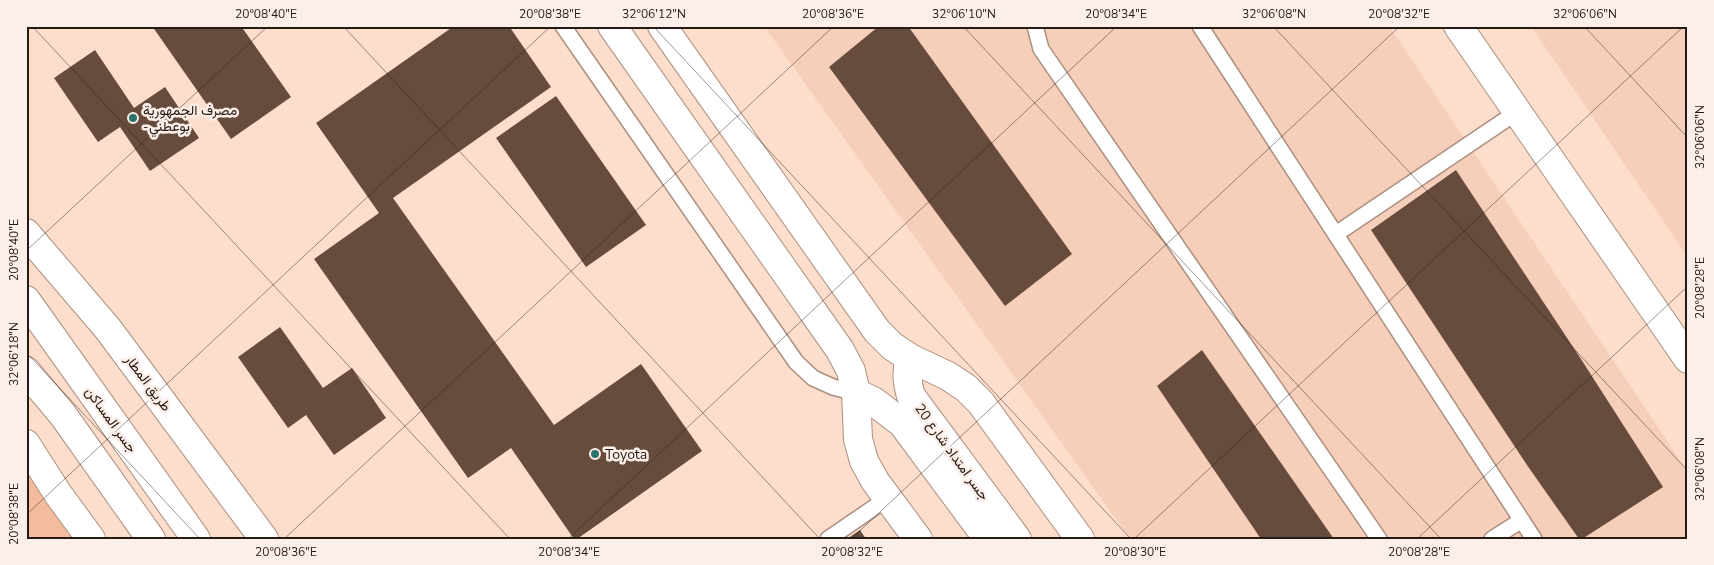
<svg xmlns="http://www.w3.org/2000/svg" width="1714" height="565" viewBox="0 0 1714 565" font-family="'Nunito Sans',Vazirmatn,sans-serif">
	<rect width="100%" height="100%" fill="#fdddcc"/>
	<path fill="#f6cfba" d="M764 26H1389L1688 472V539H1130Z
		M1531 26H1688V258Z"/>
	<path fill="#f3bc9f" d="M26 468 75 539H26Z"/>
	<path fill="#674c3e" d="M152 26H241L291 97 231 139Z
		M454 26H509L551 87 393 198 554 425 641 364 702 451 577 539H574L511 448 468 478 314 259 379 213 316 123Z
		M879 26H908L1072 254 1005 306 829 67Z
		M95 50 134 108 165 87 199 138 150 171 120 127 98 142 54 78Z
		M556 96 646 225 586 267 496 138Z
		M1456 170 1579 356 1663 487 1582 539H1579L1529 468 1371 230Z
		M280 327 323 388 352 368 386 418 334 455 306 415 288 428 238 357Z
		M1202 350 1334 539H1261L1157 386Z
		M860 530 866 539H847Z"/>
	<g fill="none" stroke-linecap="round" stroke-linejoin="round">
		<g stroke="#ac8f7f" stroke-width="18">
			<path id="service" d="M563 26 796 362 813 378 833 387 856 393
				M1035 26 1041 49 1379 539
				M1200 26 1534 539
				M1336 234 1517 112
				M828 539 888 498
				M1492 539 1522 520"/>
		</g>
		<g stroke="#ac8f7f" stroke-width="30">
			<path id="minor" d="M1458 26 1688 359"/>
		</g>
		<g stroke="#ac8f7f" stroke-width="30">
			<path id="primary" d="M612 26 840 350 851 371 856 393 858 439 864 461 875 481 918 539
				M662 26 877 331 892 346 910 358 948 376 966 388 981 403 1080 539
				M910 358C906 372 907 382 911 396L1017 539
				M856 393 873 401 902 423 988 539"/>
		</g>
		<g stroke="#ac8f7f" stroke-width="30">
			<path id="trunk" d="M26 233 108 329 264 539
				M26 300 196 539
				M26 371 63 415 151 539
				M26 444 58 494 91 539"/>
		</g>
		<use href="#service" stroke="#fff" stroke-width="15"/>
		<use href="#minor" stroke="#fff" stroke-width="28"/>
		<use href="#primary" stroke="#fff" stroke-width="28"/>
		<use href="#trunk" stroke="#fff" stroke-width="28"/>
	</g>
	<path fill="none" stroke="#251a14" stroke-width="1" stroke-opacity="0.45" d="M32 26 510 539M343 26 820 539M653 26 1131 539M963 26 1441 539M1273 26 1688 471M1584 26 1688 138M26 251 268 26M26 352 200 539M26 515 551 26M284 539 834 26M568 539 1117 26M851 539 1400 26M1134 539 1684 26M1417 539 1688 286"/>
	<g fill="#2b736c" stroke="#fceee8" stroke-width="2">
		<circle cx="133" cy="118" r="5"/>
		<circle cx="595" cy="454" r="5"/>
	</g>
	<g text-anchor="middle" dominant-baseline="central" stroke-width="5" stroke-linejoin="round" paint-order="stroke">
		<g font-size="14" fill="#251a14" stroke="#fceee8" text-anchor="start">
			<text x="143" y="110">مصرف الجمهورية<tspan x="143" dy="16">-بوعطني</tspan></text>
			<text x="605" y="454">Toyota</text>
		</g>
		<g font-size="14" fill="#251a14" stroke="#fceee8">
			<text transform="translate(148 383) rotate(53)">طريق المطار</text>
			<text transform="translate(111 420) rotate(54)">جسر المساكن</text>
			<text transform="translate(952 452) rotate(54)">جسر امتداد شارع 20</text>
		</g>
	</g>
	<rect width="1714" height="565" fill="none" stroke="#fceee8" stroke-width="55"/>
	<rect x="28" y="28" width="1658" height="510" fill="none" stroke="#251a14" stroke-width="2"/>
	<g font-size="12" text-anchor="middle" fill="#251a14">
		<text x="266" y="18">20°08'40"E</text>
		<text x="550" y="18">20°08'38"E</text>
		<text x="654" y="18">32°06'12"N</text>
		<text x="833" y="18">20°08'36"E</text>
		<text x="964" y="18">32°06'10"N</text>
		<text x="1116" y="18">20°08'34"E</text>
		<text x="1274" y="18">32°06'08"N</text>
		<text x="1399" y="18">20°08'32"E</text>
		<text x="1585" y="18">32°06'06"N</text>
		<text transform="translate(1700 137) rotate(-90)" y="4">32°06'06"N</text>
		<text transform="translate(14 250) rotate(-90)" y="4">20°08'40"E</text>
		<text transform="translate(1700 288) rotate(-90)" y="4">20°08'28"E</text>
		<text transform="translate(14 354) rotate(-90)" y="4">32°06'18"N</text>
		<text transform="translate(1700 469) rotate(-90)" y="4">32°06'08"N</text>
		<text transform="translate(14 514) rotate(-90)" y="4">20°08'38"E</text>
		<text x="286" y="556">20°08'36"E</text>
		<text x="569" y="556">20°08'34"E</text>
		<text x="852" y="556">20°08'32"E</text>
		<text x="1135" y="556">20°08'30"E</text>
		<text x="1419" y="556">20°08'28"E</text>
	</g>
</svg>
